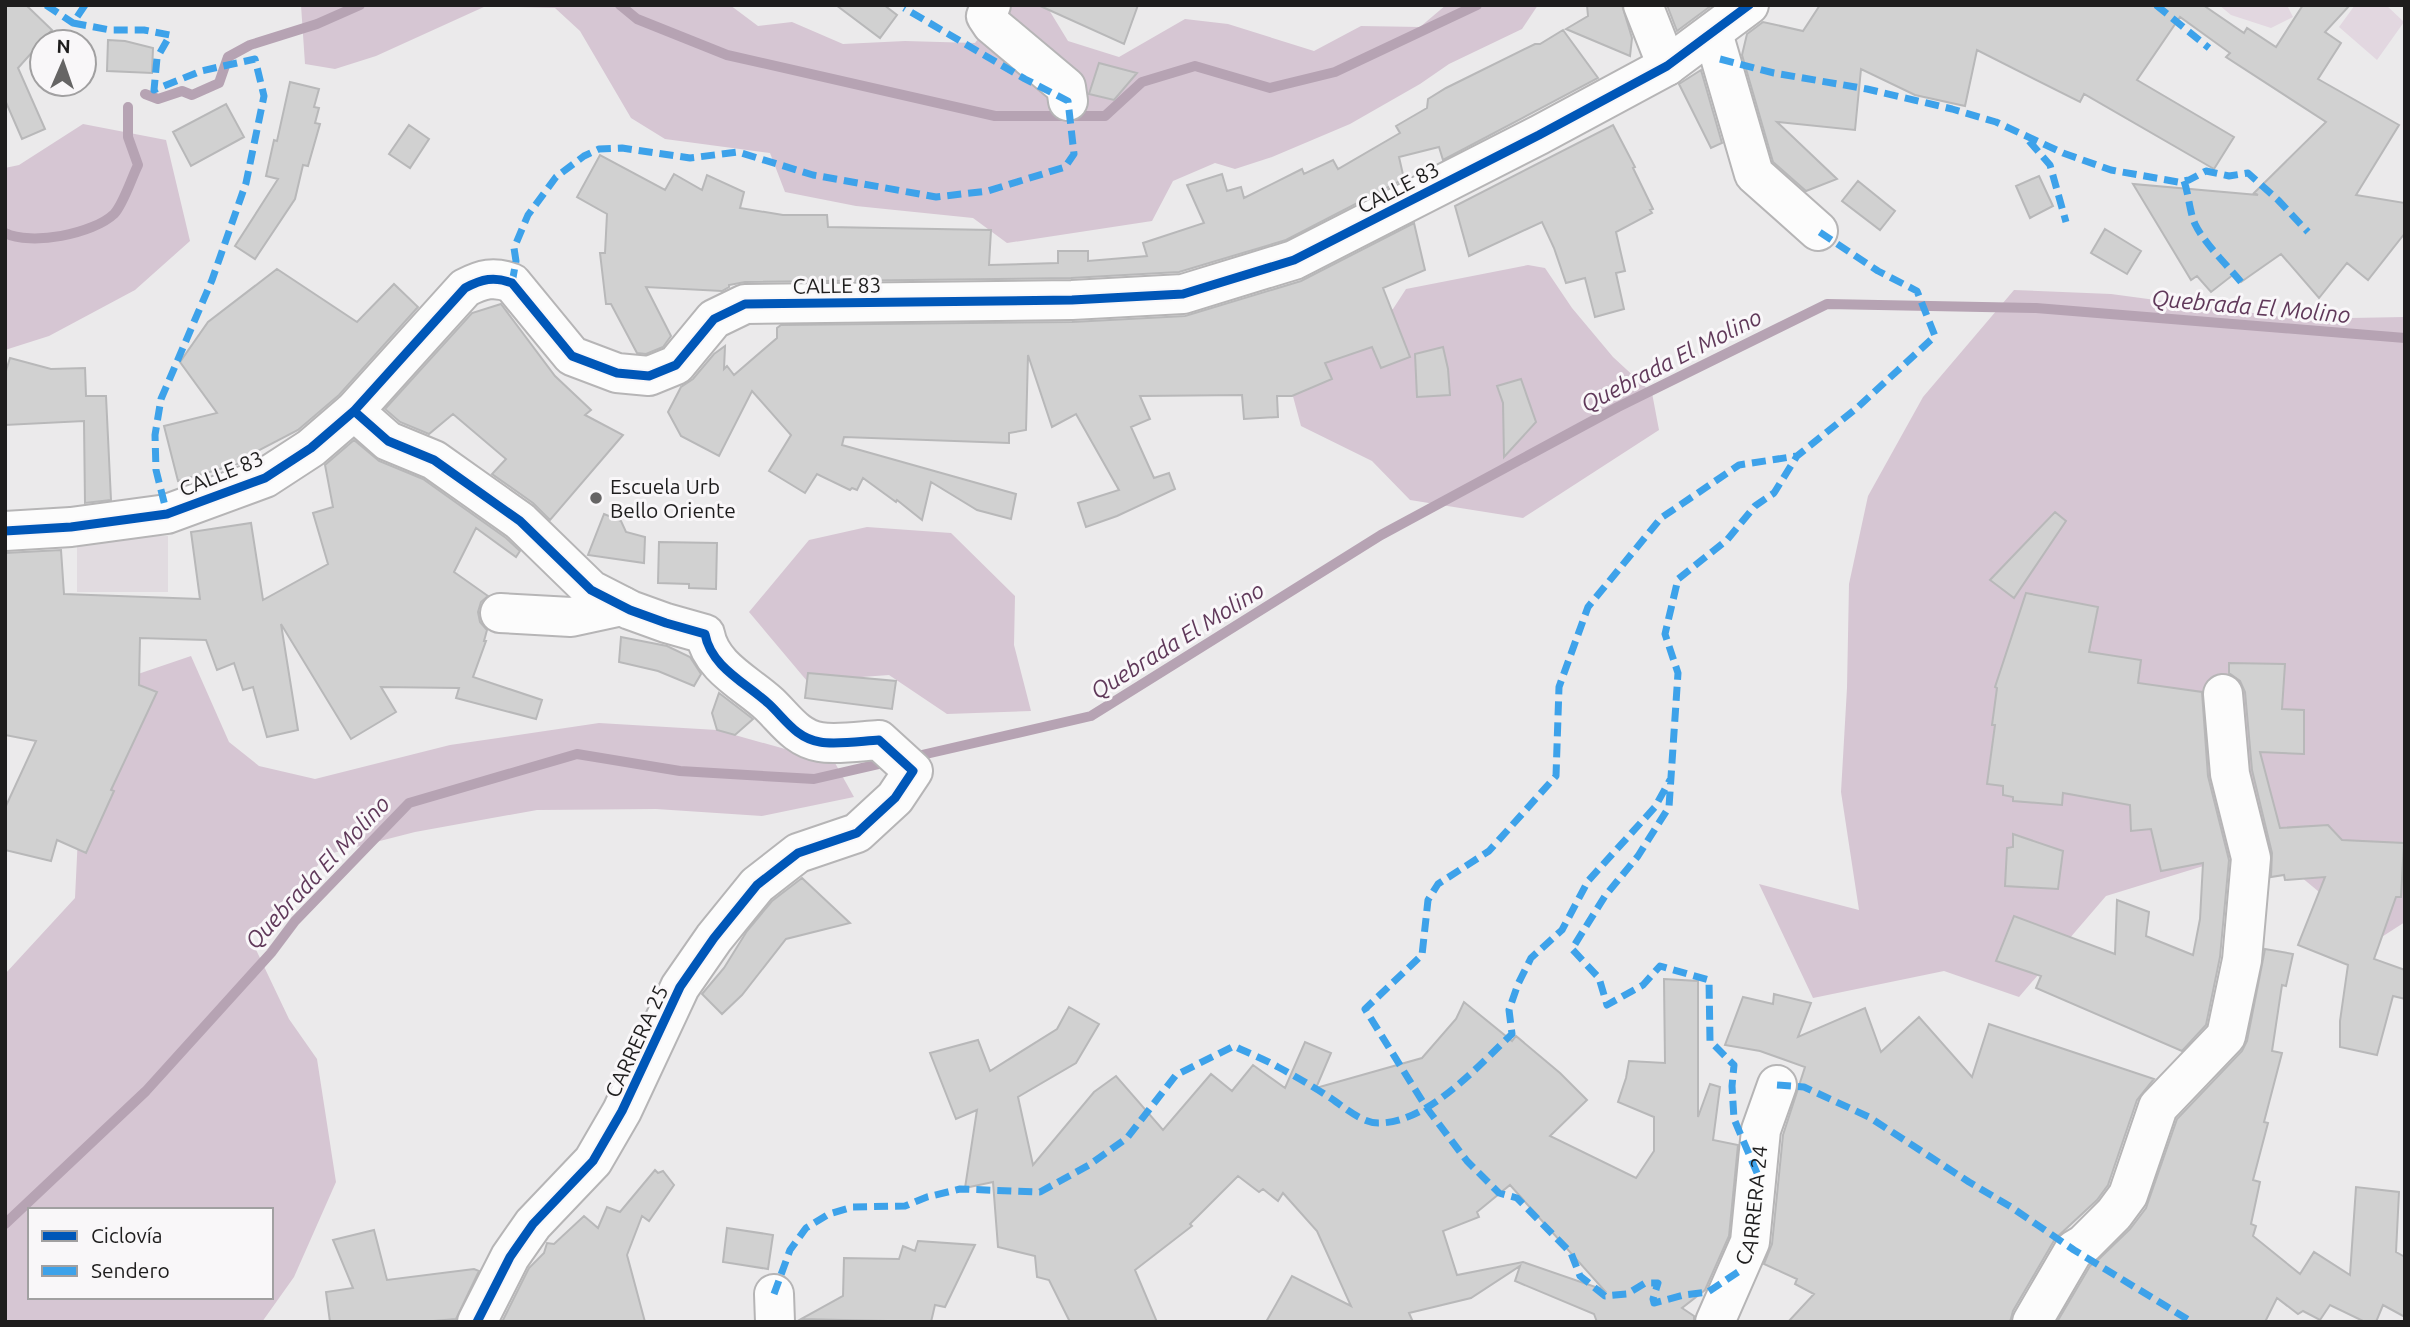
<svg xmlns="http://www.w3.org/2000/svg" width="2410" height="1327" viewBox="0 0 2410 1327" font-family="Ubuntu,sans-serif">
	<rect width="100%" height="100%" fill="#ebeaeb"/>
	<path fill="#e1dbe0" d="M168 536V592H77V537Z"/>
	<path fill="#e2d7e0" d="M2219 5H2287L2293 17 2271 28 2231 15Z
		M2355 5H2386L2404 22 2377 60 2339 27Z"/>
	<path fill="#d6c6d3" fill-rule="evenodd" d="M301 5H730L758 26 792 22 843 44 905 41 975 43 1003 5H1046L1068 41 1119 57 1185 19 1228 24 1314 51 1361 26 1420 27 1446 5H1538L1522 29 1449 64 1420 84 1350 124 1272 157 1235 169 1215 163 1173 181 1152 221 1007 243 973 218 856 206 785 192 770 153 665 139 631 118 580 31 555 8 486 6 376 56 335 69 305 64Z
		M83 124 166 140 190 241 135 290 49 336 5 350V168L19 165Z
		M1528 265 1545 268 1572 308 1613 357 1652 393 1659 430 1523 518 1410 500 1372 461 1301 426 1281 352 1354 321 1393 309 1406 289Z
		M2014 290 2111 294 2297 319 2405 317V922L2377 940 2265 847 2106 896 2019 997 1944 971 1813 998 1759 884 1859 910 1841 792 1847 688 1849 584 1868 496 1923 397Z
		M867 527 951 533 1015 596 1014 645 1031 711 947 714 889 675 807 681 749 612 809 540Z
		M191 656 229 742 259 766 315 779 450 745 599 723 717 730 835 763 854 797 762 816 656 809 537 810 415 832 329 854 249 935 289 1019 317 1059 336 1182 294 1277 262 1322H5V974L75 898 85 692ZM30 1210H271V1297H30Z"/>
	<g fill="none" stroke-linecap="round" stroke-linejoin="round">
		<path stroke="#b6a3b3" stroke-width="10" d="M620 5 637 19 727 55 995 116H1105L1142 82 1195 66 1270 88 1335 72 1477 5
			M145 94 158 99 182 91 192 95 219 83 228 57 250 45 317 24 360 5
			M5 233C31 246 93 234 114 214 123 205 132 177 138 165L128 137V107
			M913 757 1091 716 1381 535 1618 407 1827 304 2036 308 2405 338
			M5 1224 146 1091 271 953 295 921 409 803 577 754 680 771 814 779 888 762"/>
	</g>
	<path fill="#d1d1d1" stroke="#b8b8b9" stroke-width="2" fill-rule="evenodd" d="M5 5H26L52 30 18 68 45 129 22 139 5 100Z
		M836 5H884L897 15 880 38Z
		M1038 5H1138L1124 44Z
		M1587 5H1622L1632 38 1630 56 1566 29 1588 16Z
		M1667 5H1712L1677 31Z
		M1820 5H2203L2244 33 2247 28 2276 47 2303 5H2350L2325 32 2341 43 2318 79 2399 125 2356 195 2405 203V233L2368 280 2347 263 2319 298 2281 254 2241 282 2234 274 2211 292 2197 276 2191 280 2133 184 2258 195 2254 193 2326 122 2226 57 2230 53 2180 17 2137 80 2234 137 2214 169 2084 94 2080 102 1977 50 1965 106 1915 95 1861 69 1855 130 1777 122 1837 179 1806 191 1773 162 1742 55 1747 34 1763 22 1803 31Z
		M1563 30 1598 78 1443 160 1439 147 1399 157 1404 179 1286 240 1179 272 1071 278 745 282 729 285V287L722 291 646 287 671 336 663 347 646 354 637 353 611 304H606L600 253H605L607 214 577 197 600 155 665 190 674 174 702 190 707 175 744 192 740 208 783 215H827L828 227 991 230 989 265 1058 263V251H1088V261L1147 256 1143 243 1204 223 1187 185 1222 174 1227 191 1241 187 1244 198 1302 169 1304 174 1333 160 1338 169 1400 133 1396 126 1427 108 1428 99 1446 88 1535 44H1540Z
		M108 40 125 41 153 48 152 73 107 71Z
		M1099 63 1137 73 1114 100 1089 94Z
		M1701 70 1722 143 1711 148 1679 84Z
		M290 82 319 89 314 107 319 108 315 123 320 124 308 166 303 165 295 199 255 259 235 246 278 179 266 176 274 140 277 141Z
		M226 104 244 137 191 166 173 132Z
		M409 125 429 139 410 168 389 154Z
		M1613 125 1635 167 1633 168 1653 209 1650 210 1652 213 1616 232 1625 271 1616 273 1624 309 1595 317 1585 278 1566 283 1554 248 1542 222 1469 256 1455 206Z
		M2039 176 2053 206 2030 218 2016 186Z
		M1858 181 1895 211 1880 230 1842 201Z
		M1414 223 1425 270 1383 288 1410 357 1381 368 1372 347 1325 363 1332 379 1292 396H1277L1278 417 1244 419 1242 395 1140 396 1150 419 1131 427 1154 478 1169 473 1175 489 1117 516 1086 527 1078 503 1119 490 1076 414 1052 427 1028 355 1026 430 1009 433V443L844 437 842 445 1016 494 1011 519 977 510 931 482 922 520 897 500 896 502 863 478 857 490 852 488 850 490 817 474 805 493 769 471 791 435 752 391 719 456 681 436 668 412 681 387 693 379 714 354 725 346 724 369 727 366 734 375 777 338V328L781 325 1072 322 1185 316 1301 281Z
		M2105 229 2141 251 2127 274 2091 253Z
		M277 269 357 322 394 284 418 307 339 395 298 430 248 456V461L178 481 164 426 217 413 180 362 208 322Z
		M501 304 555 376 591 410 585 415 623 435 550 520 533 503 492 474 506 459 453 414 429 434 400 422 385 409 472 313Z
		M1443 347 1448 369 1450 395 1417 397 1415 354Z
		M10 358 51 369 85 368 86 396H106L111 500 85 503 84 421 5 425V374Z
		M1521 379 1536 422 1504 457 1503 403 1497 386Z
		M354 440 379 461 423 479 506 538 520 551 516 557 476 528 454 572 488 596 481 602 478 612 480 622 487 630 484 641H486L473 677 542 700 536 719 456 698 459 688 381 687 396 712 351 739 281 624 298 730 267 737 253 687 243 690 234 663 217 670 206 640 140 638 139 685 157 692 111 790 114 791 86 853 57 840 51 861 5 850V808L36 741 5 735V553L61 550 64 594 200 599 191 532 251 523 263 600 328 564 313 513 333 507 325 465Z
		M2055 512 2066 521 2014 598 1990 580Z
		M604 514 621 521 626 532 645 537 644 563 588 555Z
		M659 542 717 543 716 589 689 588V584L658 583Z
		M2026 593 2098 607 2089 652 2141 660 2138 683 2202 692 2208 776 2229 860 2220 957 2206 1025 2182 1051 2036 988 2041 976 1996 961 2014 916 2115 954 2117 900 2149 912 2146 936 2193 955 2200 919 2203 863 2161 871 2151 829 2131 831 2130 805 2063 793 2062 805 2013 801V797L2003 795V786L1987 784 1995 725H1992L1997 688 1995 687Z
		M621 637 667 646 690 657 701 674 694 686 658 671 619 662Z
		M2229 663 2285 664 2282 709 2304 710V754L2260 752 2280 828 2328 825 2342 840 2404 843 2401 897H2396L2374 959 2405 970V999L2393 996 2377 1055 2340 1047V1021L2348 965 2298 945 2325 877 2285 880 2284 875 2271 877 2272 853 2252 770 2245 692 2240 681 2229 673Z
		M808 673 896 681 892 709 805 698Z
		M719 693 753 719 735 735 717 730 712 713Z
		M2013 834 2063 851 2058 889 2005 886 2007 848 2013 847Z
		M802 878 850 923 786 939 742 995 722 1014 702 994 724 968 747 931 772 901Z
		M2265 949 2293 954 2286 986 2282 985 2272 1051 2282 1053 2264 1122 2268 1123 2253 1180 2260 1182 2251 1224 2256 1226 2253 1236 2300 1274 2314 1252 2350 1275 2356 1187 2399 1192 2396 1252 2405 1257V1317L2383 1305 2376 1322H2365L2330 1305 2320 1320 2303 1311 2298 1314 2277 1298 2265 1322H2057L2090 1266 2099 1259 2130 1229 2146 1208 2177 1119 2242 1051 2247 1041Z
		M1664 979 1698 981V1117L1710 1084 1720 1087 1713 1140 1738 1145 1729 1236 1705 1290 1682 1308 1694 1316V1322H1597L1594 1314 1515 1281 1520 1266 1471 1298 1409 1313 1413 1322H1266L1292 1276 1351 1306 1317 1231 1283 1193 1278 1201 1263 1189 1259 1192 1238 1176 1190 1224 1192 1226 1135 1270 1157 1322H1070L1049 1280 1037 1277 1035 1256 998 1247 993 1182 965 1188 977 1110 956 1119 930 1053 978 1040 990 1071 1057 1029 1069 1007 1099 1024 1076 1063 1018 1097 1033 1165 1094 1092 1116 1076 1163 1130 1211 1074 1232 1091 1253 1065 1285 1088 1305 1042 1331 1053 1316 1088 1422 1058 1456 1019 1464 1002 1512 1041 1516 1036 1560 1073 1587 1100 1550 1136 1636 1178 1654 1151V1117L1618 1102 1626 1078 1629 1061 1665 1063ZM1510 1185 1604 1290 1523 1262 1457 1275 1443 1231 1479 1217 1477 1212Z
		M1774 994 1811 1003 1798 1037 1865 1008 1881 1052 1919 1017 1972 1077 1989 1024 2154 1079 2137 1100 2108 1185 2097 1200 2055 1239 2013 1311 2010 1322H1788L1814 1294 1795 1284 1797 1279 1764 1264 1772 1244 1783 1135 1805 1067 1760 1051 1725 1045 1743 997 1773 1004Z
		M655 1170 658 1173 663 1171 674 1185 649 1221 642 1216 627 1255 645 1322H502L529 1268 544 1253 547 1243 554 1244 584 1216 598 1228 607 1207 620 1212Z
		M727 1228 773 1235 768 1269 723 1262Z
		M374 1230 387 1280 474 1269 479 1271 456 1319 422 1322H330L326 1292 353 1288 333 1240Z
		M918 1241 975 1245 945 1307 935 1305 931 1322 801 1319 843 1296 844 1258 899 1259 903 1246 915 1251Z"/>
	<g fill="none" stroke-linecap="round" stroke-linejoin="round">
		<g stroke="#b6b5b6" stroke-width="42">
			<g id="minor">
				<path d="M991 5 986 16 992 25 1066 87 1068 101"/>
				<path d="M1643 5 1667 66"/>
				<path d="M1713 33 1754 174 1818 231"/>
				<path d="M354 411 388 441 434 460 520 521 591 590 630 610 666 623 705 634C711 667 746 683 769 704 785 719 796 738 820 742 836 745 862 741 879 740L913 771 895 798 857 833 798 853 757 885 714 938 680 987 622 1111 593 1161 533 1224 510 1257 477 1322"/>
				<path d="M5 531 71 527 167 514 265 478 311 448 354 411 465 288C482 279 494 276 512 283L572 356 617 373 649 376 676 365 714 319 745 304 1072 300 1183 294 1294 260 1539 135 1667 66 1749 5"/>
				<path d="M500 613 571 617 622 606"/>
				<path d="M774 1294 775 1322"/>
				<path id="s1" d="M1715 1322 1750 1242 1761 1130 1777 1085"/>
				<path d="M2032 1322 2074 1250 2084 1244 2114 1214 2128 1195 2158 1107 2226 1036 2242 960 2251 858 2230 774 2223 694"/>
			</g>
		</g>
		<use href="#minor" stroke="#fcfcfc" stroke-width="38"/>
		<path stroke="#3da2ea" stroke-width="7" stroke-dasharray="14 7" stroke-linecap="butt" d="M46 5 73 23
			M85 5 73 23 110 30H144L170 35 157 58 154 90 201 71 255 59 264 96 246 183 212 280 161 399 155 435 156 470 167 514
			M2156 5 2209 48
			M1720 59 1774 73 1867 89 1952 109 1996 122 2063 153 2111 170 2178 182 2189 180 2206 171 2229 176 2248 173 2278 200 2308 232
			M2029 141 2050 165 2066 222
			M2184 181C2189 195 2189 210 2195 224 2204 243 2227 265 2241 282
			M512 283 516 261 514 248 528 215 556 177 584 156 599 149 622 148 690 158 738 152 813 175 936 197 988 191 1065 167 1074 154 1068 101 1025 79 904 8
			M1777 1085 1804 1087 1869 1117 1969 1182 2011 1207 2074 1250 2192 1322
			M1757 1173 1734 1119 1732 1086 1734 1065 1710 1041 1709 980 1660 966 1643 985 1607 1005 1599 978 1572 949 1605 896 1638 856 1669 807 1678 673 1665 634 1678 579 1727 540 1755 506 1774 493 1797 456 1858 407 1935 336 1917 291 1878 271 1818 231
			M1738 1272 1708 1292 1684 1295 1654 1303 1653 1299 1658 1283H1645L1627 1294 1605 1296 1580 1276 1571 1253 1517 1198 1499 1193 1467 1161 1426 1107 1365 1009 1422 955 1428 900 1438 884 1489 851 1556 776 1559 687 1588 607 1661 518 1739 465 1797 456
			M774 1294 790 1250 806 1228 829 1214 853 1207 905 1206 927 1197 960 1189 1040 1192 1089 1165 1127 1138 1176 1075 1234 1046C1248 1053 1264 1059 1278 1067 1295 1076 1312 1086 1329 1097 1343 1106 1362 1124 1380 1123 1429 1122 1479 1065 1512 1034L1509 1010 1518 984 1531 958 1562 930 1588 881 1655 807 1670 780"/>
		<g stroke="#f9f7f9" stroke-width="13">
			<path id="cycleway" d="M354 411 388 441 434 460 520 521 591 590 630 610 666 623 705 634C711 667 746 683 769 704 785 719 796 738 820 742 836 745 862 741 879 740L913 771 895 798 857 833 798 853 757 885 714 938 680 987 622 1111 593 1161 533 1224 510 1257 477 1322
				M5 531 71 527 167 514 265 478 311 448 354 411 465 288C482 279 494 276 512 283L572 356 617 373 649 376 676 365 714 319 745 304 1072 300 1183 294 1294 260 1539 135 1667 66 1749 5"/>
		</g>
		<use href="#cycleway" stroke="#0057b8" stroke-width="9"/>
	</g>
	<circle fill="#666565" stroke="#f9f7f9" stroke-width="2.5" cx="596" cy="498" r="7"/>
	<g text-anchor="middle" dominant-baseline="central" stroke-width="6" stroke-linejoin="round" paint-order="stroke">
		<g font-size="21" fill="#1e1d1d" stroke="#f9f7f9">
			<text transform="translate(1398 187) rotate(-27)">CALLE 83</text>
			<text transform="translate(837 285) rotate(-1)">CALLE 83</text>
			<text transform="translate(221 473) rotate(-22)">CALLE 83</text>
			<text transform="translate(636 1041) rotate(-65)">CARRERA 25</text>
			<text stroke="none"><textPath href="#s1" startOffset="124">CARRERA 24</textPath></text>
		</g>
		<g font-size="21" fill="#1e1d1d" stroke="#f9f7f9" text-anchor="start">
			<text x="610" y="486">Escuela Urb<tspan x="610" dy="24">Bello Oriente</tspan></text>
		</g>
		<g font-size="23" font-style="italic" fill="#60395a" stroke="#f9f7f9">
			<text transform="translate(2251 306) rotate(5)">Quebrada El Molino</text>
			<text transform="translate(1671 360) rotate(-27)">Quebrada El Molino</text>
			<text transform="translate(1177 640) rotate(-32)">Quebrada El Molino</text>
			<text transform="translate(317 872) rotate(-47)">Quebrada El Molino</text>
		</g>
	</g>
	<rect width="2410" height="1327" fill="none" stroke="#1e1d1d" stroke-width="14"/>
	<rect x="28" y="1208" width="245" height="91" fill="#f9f7f9" stroke="#a1a0a1" stroke-width="2"/>
	<rect x="42" y="1231" width="35" height="10" fill="#0057b8" stroke="#a1a0a1" stroke-width="2"/>
	<text x="91" y="1243" font-size="21" fill="#1e1d1d">Ciclovía</text>
	<rect x="42" y="1266" width="35" height="10" fill="#3da2ea" stroke="#a1a0a1" stroke-width="2"/>
	<text x="91" y="1278" font-size="21" fill="#1e1d1d">Sendero</text>
	<g transform="translate(63 63) rotate(2)"><circle r="33" fill="#f9f7f9" stroke="#a1a0a1" stroke-width="2"/>
	<path d="M0-5L12 26L0 18L-12 26Z" fill="#666565"/>
	<text y="-10" font-size="19" font-weight="bold" text-anchor="middle" fill="#1e1d1d">N</text>
	</g>
</svg>
